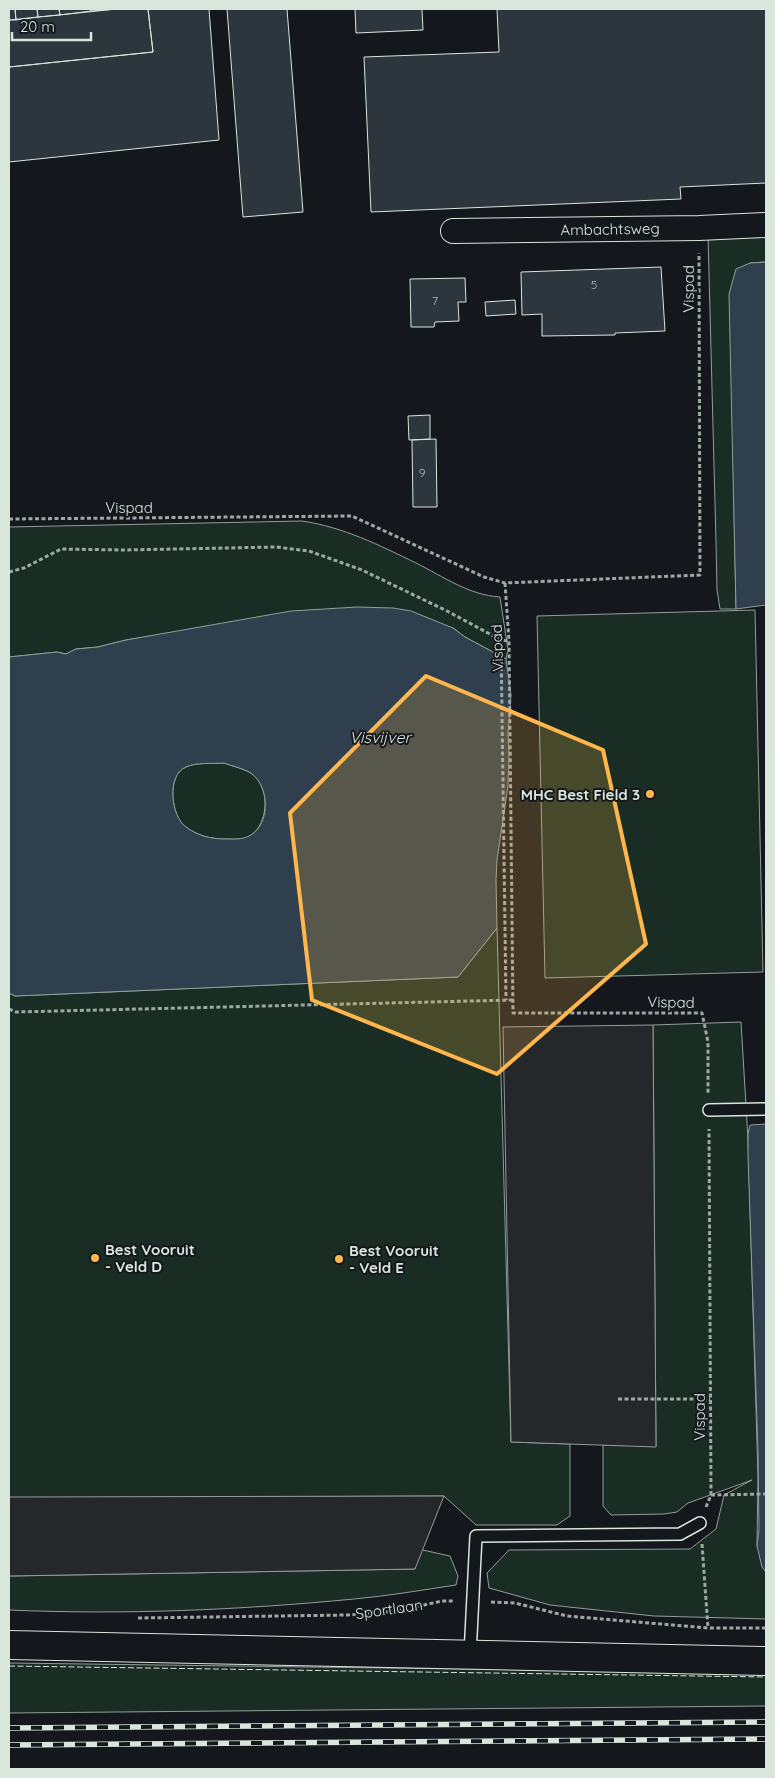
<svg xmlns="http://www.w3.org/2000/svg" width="775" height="1778" viewBox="0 0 775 1778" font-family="Quicksand,sans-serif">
	<rect width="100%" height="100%" fill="#14181c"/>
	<path fill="#1a2d24" stroke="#939e99" d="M766 229V262L750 263 733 451 736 609H720L717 590 716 542 708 235Z
		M302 521C343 527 379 545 416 563 444 577 469 595 500 597L508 650 506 659 465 637 453 628 207 627 126 640 98 647 76 649 66 654 57 652 9 657V527Z
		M755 610 763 972 545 978 537 616Z
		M224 763C232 766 245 769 252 774 269 787 269 818 254 833 245 841 236 839 225 839 211 839 198 836 186 827 171 817 166 775 186 767 197 762 212 764 224 763Z
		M497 928 511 1442 570 1444V1516L557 1525H476L444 1496 9 1498V993L15 996 458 977Z
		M741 1022 748 1139 758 1477 757 1546 766 1569V1619L654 1616 550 1605 489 1588 487 1573 509 1550 690 1549 716 1529 724 1495 752 1480 688 1503 677 1512 664 1514 611 1515 603 1506V1445L656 1446 653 1025Z
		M418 1549 450 1556 458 1576 456 1585C422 1590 388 1596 354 1599 240 1610 124 1615 9 1610V1576L415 1569Z
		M9 1663 766 1673V1706L9 1713Z"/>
	<path fill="#24282b" stroke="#939e99" d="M653 1025 656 1447 511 1442 503 1027Z
		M444 1496 415 1569 9 1576V1497Z"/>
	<path fill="#2f3f4d" stroke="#939e99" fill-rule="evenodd" d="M766 262V605L736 609 729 294 736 269 750 263Z
		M357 607 393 608 411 611 453 628 465 637 506 659 511 695 508 734 509 754 508 786 497 860 496 880 497 928 458 977 15 996 9 993V657L57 652 66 654 76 649 98 647 126 640 291 611ZM224 763C232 766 246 769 252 774 270 788 270 823 251 835 242 840 235 839 225 839 211 839 198 836 186 827 171 817 166 775 186 767 197 762 212 764 224 763Z
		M766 1124V1572L762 1567 757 1546 759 1529 758 1452 748 1155V1134L750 1125Z"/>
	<path fill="#2c363c" stroke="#d8e6dc" d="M9 9H15L16 20H9Z
		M15 9H37L38 17 16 20Z
		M37 9H59L60 15 38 17Z
		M59 9H90L91 11 60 15Z
		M90 9H117L91 11Z
		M117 9H148L153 52 9 67V20Z
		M148 9H209L219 140 9 162V67L153 52Z
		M227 9H287L303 212 243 217Z
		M355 9H422L423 30 356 33Z
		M497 9H766V183L680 187 681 199 371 212 364 57 499 52Z
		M661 267 665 331 615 333V335L542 336V314L522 315 521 272Z
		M465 278 466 302H458L459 321 435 322 434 327H411L410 279Z
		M515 300 516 314 486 316 485 302Z
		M430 415V439L409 440 408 416Z
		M436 439 437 507H413L412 440Z"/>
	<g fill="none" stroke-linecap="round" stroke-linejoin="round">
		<g stroke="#d8e6dc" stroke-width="14">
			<path id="lane" d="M709 1110 766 1109
				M470 1655 476 1536 680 1534 700 1523"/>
		</g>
		<g stroke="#d8e6dc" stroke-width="26">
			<path id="street" d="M453 231 699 228 766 225"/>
		</g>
		<g stroke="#d8e6dc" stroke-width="30">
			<path id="secondary" d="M9 1645 766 1661"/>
		</g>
		<path stroke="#9da8a2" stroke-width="3" stroke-dasharray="4 2.5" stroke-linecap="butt" d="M9 519 352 516 484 577 505 583 700 575 699 253
			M9 572 24 568 61 549 123 550 276 547 309 551 362 570 447 611 501 640 509 641
			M505 583 509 641 513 1013H702L708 1042V1093
			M501 641 506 1000
			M9 1009 16 1012 513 1000
			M618 1399H710
			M711 1495 766 1494
			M706 1507 711 1495 709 1129
			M702 1544 708 1628
			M491 1602 515 1603 567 1616 708 1628H766
			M138 1618 348 1615 397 1611 442 1601H455"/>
		<use href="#lane" stroke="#14181c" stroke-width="11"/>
		<use href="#street" stroke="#14181c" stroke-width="24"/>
		<use href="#secondary" stroke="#14181c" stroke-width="28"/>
		<g stroke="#d8e6dc" stroke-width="5.5">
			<path id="rail" d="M9 1728 766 1722
				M9 1745 766 1739"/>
		</g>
		<use href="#rail" stroke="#14181c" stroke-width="4" stroke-dasharray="11" stroke-linecap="butt"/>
		<path stroke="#d8e6dc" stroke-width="1" stroke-dasharray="6 2.5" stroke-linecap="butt" d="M9 1666 766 1677"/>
	</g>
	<path fill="#ffb74d" fill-opacity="0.2" stroke="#ffb74d" stroke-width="4" stroke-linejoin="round" d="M426 676 603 750 646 944 497 1074 312 1000 290 813Z"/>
	<g fill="#ffb74d" stroke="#14181c" stroke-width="2">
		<circle cx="650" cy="794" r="5"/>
		<circle cx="95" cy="1258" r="5"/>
		<circle cx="339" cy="1259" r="5"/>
	</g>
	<g text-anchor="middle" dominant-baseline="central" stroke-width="4" stroke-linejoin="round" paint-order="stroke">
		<g font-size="12" fill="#adbab4">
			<text x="594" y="284">5</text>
			<text x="435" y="300">7</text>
			<text x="422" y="472">9</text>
		</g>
		<g font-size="15" fill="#d8e6dc" stroke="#14181c">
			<text transform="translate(610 229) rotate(-1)">Ambachtsweg</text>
			<text transform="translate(688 289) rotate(-90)">Vispad</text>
			<text x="129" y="507">Vispad</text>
			<text transform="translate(497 648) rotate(-92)">Vispad</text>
			<text transform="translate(671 1002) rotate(1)">Vispad</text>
			<text transform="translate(699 1417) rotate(-90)">Vispad</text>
			<text transform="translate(389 1609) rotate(-8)">Sportlaan</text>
		</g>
		<g font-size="15" font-weight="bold" fill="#d8e6dc" stroke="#14181c" text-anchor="start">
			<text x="640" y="794" text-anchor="end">MHC Best Field 3</text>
			<text x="105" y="1249">Best Vooruit<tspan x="105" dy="17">- Veld D</tspan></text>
			<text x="349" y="1250">Best Vooruit<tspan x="349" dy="17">- Veld E</tspan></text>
		</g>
		<g font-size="16" font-style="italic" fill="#d8e6dc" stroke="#14181c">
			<text x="380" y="737">Visvijver</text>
		</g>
	</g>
	<rect width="775" height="1778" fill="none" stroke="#d8e6dc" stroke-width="20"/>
	<path d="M12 32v8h79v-8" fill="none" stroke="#d8e6dc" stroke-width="2.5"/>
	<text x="20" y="32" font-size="15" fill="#d8e6dc" stroke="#14181c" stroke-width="4" paint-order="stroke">20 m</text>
</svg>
